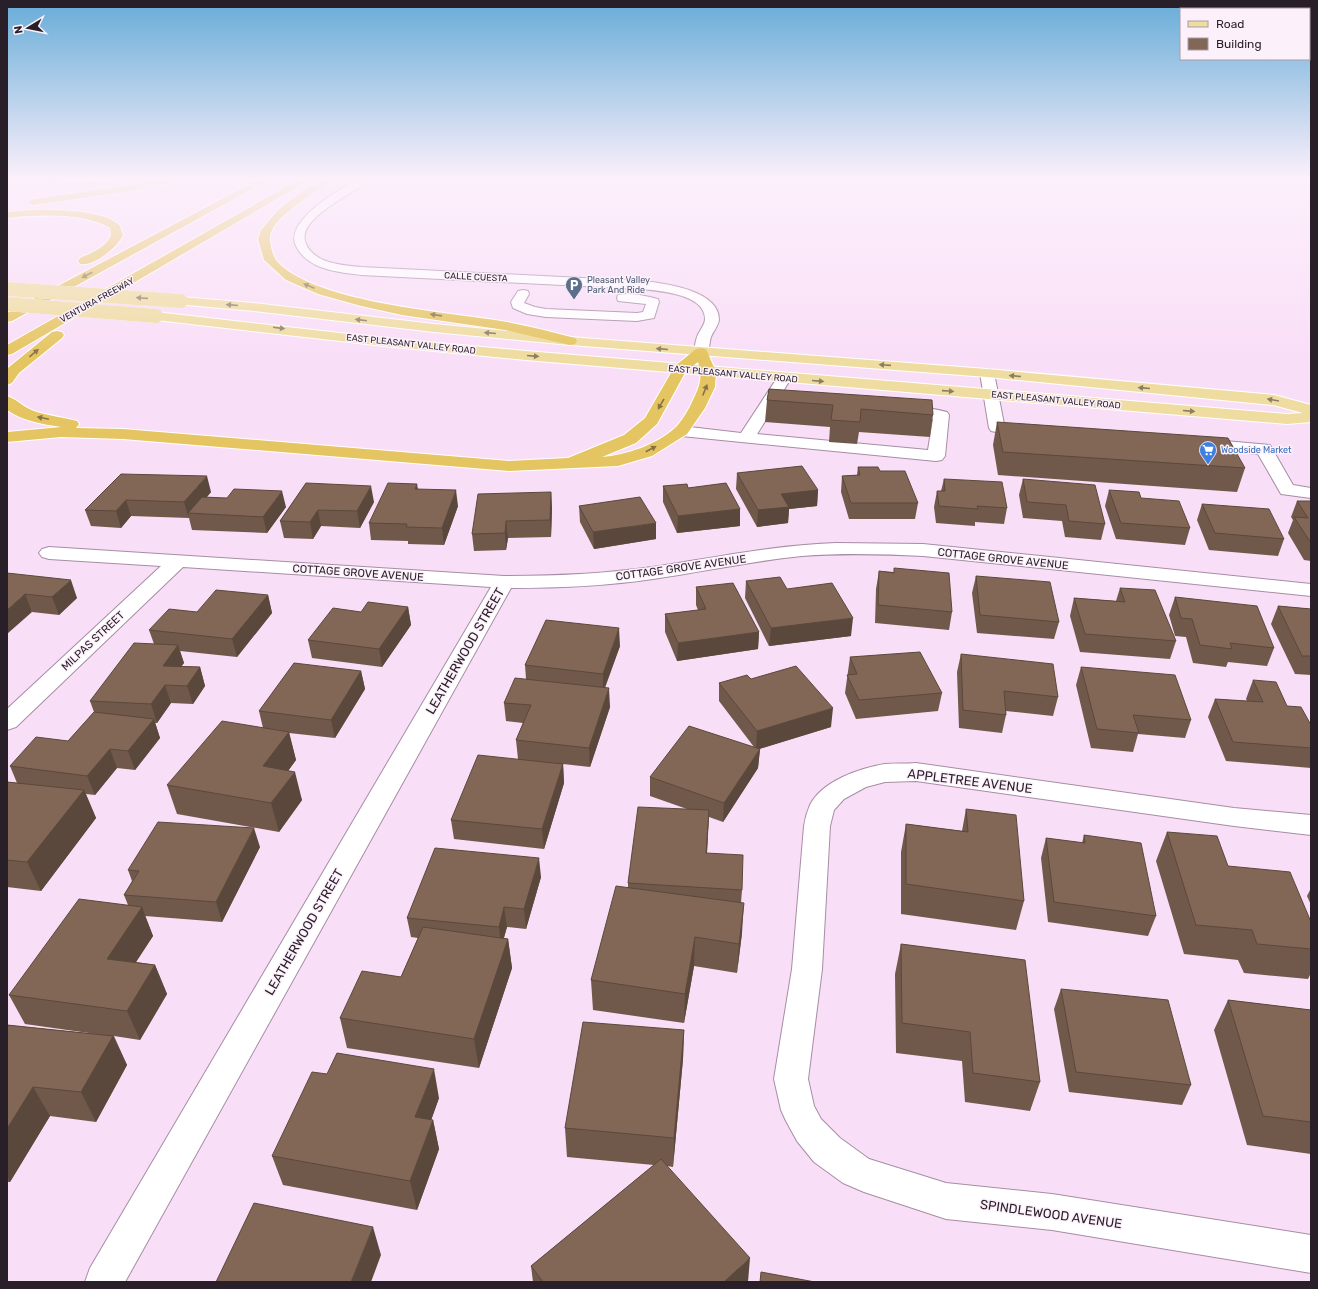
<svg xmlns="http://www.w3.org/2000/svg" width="1318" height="1289" viewBox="0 0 1318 1289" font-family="Rubik,sans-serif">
	<rect width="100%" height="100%" fill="#f9def7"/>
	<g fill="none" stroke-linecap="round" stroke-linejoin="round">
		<g stroke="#a68da4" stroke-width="2">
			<path id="minor" d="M33 177H133L128 180 91 183 38 180Z
				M361 177H372C359 193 294 217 306 244 315 264 342 265 361 267L642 281C663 283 720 290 719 320 718 326 713 332 711 337 709 343 710 350 706 355L701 356 696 355 694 352C695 347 695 342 697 337 699 331 705 325 705 319 705 294 660 291 642 289L361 275C338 272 308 270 296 246 291 236 297 226 304 218 319 201 341 189 361 177Z
				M523 290 528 291 529 294 524 303 535 307 546 309 637 313 643 312 646 304 618 301 617 298 618 295C631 292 646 296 658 299L659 302 654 318 637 321 546 317 527 314 513 308 511 302 518 291Z
				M987 369 992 370 994 373 1004 424 1032 427 1034 430 1032 433C1020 436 1003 434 991 431L989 428 980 373 982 370Z
				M784 374 789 375 791 378 781 395 795 398 797 401 795 404 789 406 776 404 757 434 928 450 933 419 919 417 917 423 911 425 905 423C902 419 902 413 905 408 918 405 934 409 947 412L949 415 945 456 942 460 936 461 681 436 675 434 673 431 675 428 681 426 741 433 779 375Z
				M1203 439 1270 445 1293 485 1311 488V498L1281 494 1258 454 1197 448 1195 444 1197 440Z
				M836 543 923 544 1311 584V596L923 556C883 554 842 553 802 556 752 561 702 572 653 579 606 586 558 588 511 588L125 1282H85L90 1268 491 587 183 567 16 727 7 730V709L161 566 49 559 42 557 39 553 42 549 49 547 504 576C554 576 603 574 652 567 714 558 774 545 836 543Z
				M916 763 1234 808 1311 815V835L1234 826 916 781 885 782 866 787 844 799 834 810 830 826 822 969 808 1079 814 1106 821 1119 840 1138 869 1159 946 1183 1052 1194 1311 1235V1273L1052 1230 946 1219 864 1192 843 1183 814 1162 797 1141 786 1121 781 1110 774 1079 792 969 804 826C805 819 807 812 810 805 822 781 860 768 885 764 895 763 906 764 916 763Z"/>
		</g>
		<g stroke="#fff" stroke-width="2">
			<path id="major" d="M181 297 254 303 434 324 570 337 987 369 1274 395 1311 405V422L1287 424 526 360 384 346 156 320 151 319 149 316 151 313 156 312 384 338 526 351 1287 414 1303 413 1273 405 987 377 570 345 434 332 254 311 176 304 175 301 176 298Z"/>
		</g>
		<g stroke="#fff" stroke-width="2">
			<path id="highway" d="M173 177H191L186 180 130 191 33 205 28 202 33 199 130 185Z
				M263 177H274L12 321 7 322V313Z
				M303 177H308L311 179 12 354 7 355V345Z
				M326 177H337C332 183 323 187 317 191 304 200 269 221 270 239 270 244 273 256 276 260 309 301 443 312 495 320 522 324 549 331 575 338L577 341 575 344 570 345 505 330 402 315 361 306 318 294 286 280 264 260 258 239 261 230 278 210 299 193Z
				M31 210C54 210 100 209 118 224 121 226 121 231 123 235 118 247 94 267 80 264L78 261 80 258C91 253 107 247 111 235L110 228C83 212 37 215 7 218V212Z
				M57 331 62 332 64 335 62 338 19 373 12 383 7 385V369L9 367 52 332Z
				M701 348 706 349 716 372 715 387 705 408 687 434 652 456 618 466 509 471 123 439 61 437 7 442V432L61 427C42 424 23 421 7 410V396C17 399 24 408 34 411 48 416 63 417 77 421L79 424 76 428 123 429 509 461 568 458 624 435 645 418 675 366 696 349ZM698 362C703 376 700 386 693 400 689 409 682 421 675 428 656 445 626 455 602 457L636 443 657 424 686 371Z"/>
		</g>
		<use href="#minor" fill="#fff" fill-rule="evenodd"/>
		<use href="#major" fill="#efdca0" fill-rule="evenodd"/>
		<use href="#highway" fill="#e5c561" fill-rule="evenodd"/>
		<g stroke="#fff" stroke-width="14" stroke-linecap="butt">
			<path id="major-bridge" d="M7 289 181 301
				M7 304 156 316"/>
		</g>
		<use href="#major-bridge" stroke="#efdca0" stroke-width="14"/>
	</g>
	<path fill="#70594a" d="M769 389 933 415 930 437 859 432 857 444 829 442 830 427 765 422 767 400Z
		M997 422 1245 468 1237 492 998 475 993 445Z
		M858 467 880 471 918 503 915 519H849L841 492 842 476 857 475Z
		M737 473 818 490 817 506 789 509 788 523 757 527 736 489Z
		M121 474 211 492 207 497 286 507 267 533 192 530 189 518 131 516 121 528 91 526 85 510Z
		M944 479 1007 508 1004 524 975 522V526L936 523 934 507 937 491H941Z
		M1023 479 1105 524 1101 540 1065 537 1062 521 1023 518 1019 495Z
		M306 483 374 502 360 528 321 526 313 539 284 538 280 521Z
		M663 486 688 488 740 509V526L677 533 663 502Z
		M418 489 458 506 444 545 408 544V541L371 540 369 523Z
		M1109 490 1190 528 1185 545 1116 539 1105 506Z
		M551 492 552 509 551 537 508 538 506 550 474 551 472 534Z
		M1297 501H1311V561L1304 560 1288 533 1293 520 1291 517Z
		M1202 504 1284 539 1278 556 1209 550 1197 520Z
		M579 506 656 539 594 549 580 522Z
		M894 568 952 612 949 630 875 623 876 589 879 571 894 572Z
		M7 573 77 598 59 615 32 612Z
		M976 576 1059 622 1054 639 977 633 972 593Z
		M746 581 787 589 851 636 769 646 745 598Z
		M696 587 759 632 758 649 677 661 665 632V614L698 610 696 605Z
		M1120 588 1176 641 1170 659 1080 652 1070 616 1074 598 1116 601Z
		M268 595 272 613 237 657 180 651 184 663 181 666 200 667 205 686 193 704 171 703 157 723H155L160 738 135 770 117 768 95 795 86 794 96 818 41 891 7 887V782L17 783 10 766 68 741 94 712 90 701 154 644 149 630 197 612Z
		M1175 597 1274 648 1267 666 1228 662 1226 667 1193 663 1186 637 1175 636 1169 615Z
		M1278 606 1311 609V675L1295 674 1271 624Z
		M408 607 411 625 382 667 312 658 308 640 361 612Z
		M620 646 605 688 610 707 590 767 563 764 564 783 544 849 454 839 451 820 518 759 516 740 523 723 506 721 504 703 526 679 525 665Z
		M961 654 1058 697 1053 716 1006 711V715L1002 733 959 728 957 672Z
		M850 657 942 693 938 711 856 719 845 693Z
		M1081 667 1191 720 1185 738 1138 734 1133 752 1091 748 1076 685Z
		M361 671 365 689 335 738 289 733 296 760 288 771 302 800 279 832 177 814 167 785 263 728 259 711Z
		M751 679 831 727 759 749H760L758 768 723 822 709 817 707 853 742 890 741 903 742 933 737 973 694 966 684 1023 593 1010 591 980 628 888V883L687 809 650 796V777L754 747 719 701V683Z
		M1253 680 1287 706 1311 725V768L1226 761 1208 717 1215 699 1247 701 1246 699Z
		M966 809 1024 901 1016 930 901 914V852L906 824 962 831Z
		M1167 832 1228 866 1311 922V973L1308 979 1244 973 1238 960 1184 954 1156 861Z
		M1084 835 1156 916 1148 936 1048 922 1041 858 1046 838 1082 843Z
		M260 847 222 922 145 916 153 936 136 962 155 965 167 994 140 1040 114 1036 127 1065 96 1122 50 1116 10 1182H7V1025L96 1034 25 1024 9 995 128 905 124 895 132 881 128 870Z
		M541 877 526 929 507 927 504 938 508 939 512 968 479 1068 347 1048 340 1018 401 977 418 938 411 937 407 918Z
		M1311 888V905L1307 896Z
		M901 944 1040 1082 1030 1111 965 1102 962 1061 896 1053 895 974Z
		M1061 989 1191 1085 1182 1105 1069 1092 1054 1009Z
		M1228 1000 1311 1010V1154L1247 1145 1214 1030Z
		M684 1030 683 1059 673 1167 667 1166 748 1282H533L531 1266 654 1165 567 1157 565 1128Z
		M439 1098 431 1120H433L439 1149 417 1210 283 1185 272 1156Z"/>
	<path fill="#5b483c" d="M207 476 211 492 193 513H188L189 519 184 502Z
		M417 484 420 500 415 489Z
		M371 486 374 502 360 528 357 511Z
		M456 490 458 506 444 545 442 528Z
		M818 490 817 506 789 509 788 523 757 527 758 510 781 494Z
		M282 491 286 507 267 533 263 517Z
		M551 492 552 509 551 537 550 520Z
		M126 500 131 516 121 528 116 511Z
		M740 509V526L677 533 678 516Z
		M318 510 321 526 313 539 310 522Z
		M506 521 508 538 506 550 505 533Z
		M656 523V539L594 549 593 532Z
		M71 580 77 598 59 615 52 597Z
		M25 594 32 612 7 634V610Z
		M268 595 272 613 237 657 232 639Z
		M408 607 411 625 382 667 379 649Z
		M853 618 851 636 769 646 771 628Z
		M619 628 620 646 603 692V674Z
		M759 632 758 649 677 661 678 643Z
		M178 645 184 663 169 684 163 666Z
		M200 667 205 686 193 704 187 686Z
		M361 671 365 689 335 738 331 720Z
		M165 685 171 703 157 723 151 704Z
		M609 688 610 707 590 767 589 748Z
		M833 708 831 727 756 750 757 731Z
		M154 719 160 738 135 770 128 751Z
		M289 732 296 760 271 794 263 766Z
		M110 749 117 768 95 795 87 776Z
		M760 749 758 768 723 822 724 803Z
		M563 764 564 783 544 849 542 829Z
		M295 772 302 800 279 832 271 803Z
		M84 790 96 818 41 891 27 862Z
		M709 810 708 830 706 873V853Z
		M254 828 260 847 222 922 216 902Z
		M539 858 541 877 526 929 524 909Z
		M744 903 742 933 737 973 739 944Z
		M142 907 153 936 119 988 107 959Z
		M504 907 507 927 501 947 499 927Z
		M695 937 694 966 684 1023 685 994Z
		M508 939 512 968 479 1068 474 1039Z
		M155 965 167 994 140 1040 127 1011Z
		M684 1030 683 1059 673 1167 674 1138Z
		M113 1036 127 1065 96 1122 81 1092Z
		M434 1069 439 1098 422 1146 415 1117Z
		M33 1087 50 1116 10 1182 7 1176V1129Z
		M433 1120 439 1149 417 1210 410 1181Z
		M373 1227 381 1255 371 1282H351Z
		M750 1258 748 1282H724Z"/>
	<path fill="#826756" stroke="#5b483c" d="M769 389 932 400 933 415 861 409 860 422 831 420 833 405 767 400Z
		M997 422 1228 438 1245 468 1003 452Z
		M802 466 818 490 781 494 789 507 758 510 737 473Z
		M858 467H878L880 471H905L918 503H851L842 476 860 475Z
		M121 474 207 476 184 502 126 500 116 511 85 510Z
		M944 479 1002 482 1007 508 977 506 978 509 939 506 937 491H945Z
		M1023 479 1095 485 1105 524 1069 521 1066 505 1027 502Z
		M306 483 371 486 357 511 318 510 310 522 280 521Z
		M388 483 417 484 415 489 456 490 442 528 406 527 407 524 369 523Z
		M726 483 740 509 678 516 663 486 687 484 688 488Z
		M234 489 282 491 263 517 188 513 202 497 227 498Z
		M1109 490 1139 492 1141 498 1179 501 1190 528 1121 523Z
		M551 492 550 520 506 521 505 533 472 534 478 494Z
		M640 497 656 523 593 532 579 506Z
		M1297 501H1311V543L1294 517 1308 518Z
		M1202 504 1269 509 1284 539 1215 533Z
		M894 568 949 573 952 612 878 605 879 571 894 573Z
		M7 573 71 580 52 597 25 594 7 610Z
		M976 576 1050 582 1059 622 980 615Z
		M780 577 787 589 832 583 853 618 771 628 746 581Z
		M733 583 759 632 678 643 665 614 706 609 696 587Z
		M1120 588 1155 590 1176 641 1085 634 1074 598 1125 602Z
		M216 590 268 595 232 639 149 630 169 609 197 612Z
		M1175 597 1257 606 1274 648 1230 643 1232 649 1200 645 1192 619 1181 618Z
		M368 602 408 607 379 649 308 640 333 608 361 612Z
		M1278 606 1311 609V656H1302Z
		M546 620 619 628 603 674 525 665Z
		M134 643 178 645 163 666 200 667 187 686 165 685 151 704 90 701Z
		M920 652 942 693 859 700 847 675 857 674 850 657Z
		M961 654 1053 664 1058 697 1004 691 1006 715 963 710Z
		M294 663 361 671 331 720 259 711Z
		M796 666 833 708 757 731 719 683 747 675 751 679Z
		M1081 667 1175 675 1191 720 1133 715 1139 733 1097 729Z
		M515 678 609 688 589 748 516 740 531 705 504 703Z
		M1253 680 1276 682 1287 706 1301 707 1311 725V748L1233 742 1215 699 1263 702Z
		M94 712 154 719 128 751 110 749 87 776 10 766 36 737 68 741Z
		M222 721 289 732 263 766 295 772 271 803 167 785Z
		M689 726 760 749 724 803 650 777Z
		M478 755 563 764 542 829 451 820Z
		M7 782 84 790 27 862 7 860Z
		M638 807 709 810 706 853 743 855 742 890 628 883Z
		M966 809 1016 815 1024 901 906 884V824L968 832Z
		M158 822 254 828 216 902 124 895 139 871 128 870Z
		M1167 832 1217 836 1228 866 1290 872 1311 922V949L1257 944 1252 930 1196 925Z
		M1084 835 1141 843 1156 916 1054 902 1046 838 1085 843Z
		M435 848 539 858 524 909 504 907 499 927 407 918Z
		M616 886 744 903 739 944 695 937 685 994 591 980Z
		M79 899 142 907 107 959 155 965 127 1011 9 995Z
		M423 927 508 939 474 1039 340 1018 362 971 401 977Z
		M901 944 1025 960 1040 1082 973 1073 970 1032 902 1023Z
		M1061 989 1168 1000 1191 1085 1076 1072Z
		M1228 1000 1311 1010V1122L1263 1116Z
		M583 1022 684 1030 674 1138 565 1128Z
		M7 1025 113 1036 81 1092 33 1087 7 1129Z
		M337 1053 434 1069 415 1117 433 1120 410 1181 272 1156 312 1072 327 1074Z
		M661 1159 750 1258 724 1282H543L531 1266Z
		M254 1203 373 1227 351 1282H216Z
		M761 1272 815 1282H760Z"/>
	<defs><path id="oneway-solid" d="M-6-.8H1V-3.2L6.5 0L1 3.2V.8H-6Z"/></defs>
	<g fill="#877245">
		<use href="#oneway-solid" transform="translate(87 275) rotate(152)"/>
		<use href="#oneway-solid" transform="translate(309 286) rotate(-157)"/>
		<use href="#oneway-solid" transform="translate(436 315) rotate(-172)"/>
		<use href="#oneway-solid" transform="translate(34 353) rotate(-40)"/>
		<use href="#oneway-solid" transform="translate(705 390) rotate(-68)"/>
		<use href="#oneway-solid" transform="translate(661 404) rotate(120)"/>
		<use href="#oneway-solid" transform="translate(43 418) rotate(-168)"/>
		<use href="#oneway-solid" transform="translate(651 449) rotate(-28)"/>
	</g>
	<g fill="#8c7e64">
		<use href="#oneway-solid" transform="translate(142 298) rotate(-176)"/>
		<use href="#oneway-solid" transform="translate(232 305) rotate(-175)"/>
		<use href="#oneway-solid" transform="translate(361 320) rotate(-173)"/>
		<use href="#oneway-solid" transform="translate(279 328) rotate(7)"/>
		<use href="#oneway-solid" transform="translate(490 333) rotate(-175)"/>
		<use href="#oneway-solid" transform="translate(662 349) rotate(-175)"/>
		<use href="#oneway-solid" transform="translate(533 356) rotate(5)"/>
		<use href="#oneway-solid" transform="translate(885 365) rotate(-176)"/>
		<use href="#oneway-solid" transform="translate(1015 376) rotate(-175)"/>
		<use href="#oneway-solid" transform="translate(818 381) rotate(5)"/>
		<use href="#oneway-solid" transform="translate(1144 388) rotate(-175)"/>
		<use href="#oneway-solid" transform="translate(948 391) rotate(4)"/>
		<use href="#oneway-solid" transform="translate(1273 400) rotate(-170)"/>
		<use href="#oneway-solid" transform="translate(1189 411) rotate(5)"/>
	</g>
	<linearGradient id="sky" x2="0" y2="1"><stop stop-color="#67acd8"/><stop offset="0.5" stop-color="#fcf0fb"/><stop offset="1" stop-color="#fcf0fb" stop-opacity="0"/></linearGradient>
	<rect width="1318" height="357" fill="url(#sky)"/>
	<defs>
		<g id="parking-pin" transform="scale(0.9)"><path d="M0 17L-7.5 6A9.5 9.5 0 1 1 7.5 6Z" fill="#5c6f8a" stroke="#fcf1fb"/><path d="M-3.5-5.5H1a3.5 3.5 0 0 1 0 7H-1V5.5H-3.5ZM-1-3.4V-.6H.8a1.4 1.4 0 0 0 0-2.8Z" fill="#fff"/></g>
		<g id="supermarket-pin" transform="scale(0.9)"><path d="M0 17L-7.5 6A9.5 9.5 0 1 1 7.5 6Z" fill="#3f7fe0" stroke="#fcf1fb"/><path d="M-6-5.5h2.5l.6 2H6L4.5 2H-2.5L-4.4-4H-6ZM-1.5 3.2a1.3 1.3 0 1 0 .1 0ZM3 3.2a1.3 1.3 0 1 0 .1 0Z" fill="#fff"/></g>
	</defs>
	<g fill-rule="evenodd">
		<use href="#parking-pin" x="574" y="285"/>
		<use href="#supermarket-pin" x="1208" y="450"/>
	</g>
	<g text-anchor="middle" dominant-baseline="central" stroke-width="3" stroke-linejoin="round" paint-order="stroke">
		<g font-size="9" fill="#291f29" stroke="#fcf1fb">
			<text transform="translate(476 277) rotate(3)">CALLE CUESTA</text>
			<text transform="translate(97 300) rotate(-29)">VENTURA FREEWAY</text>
			<text transform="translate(411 344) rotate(6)">EAST PLEASANT VALLEY ROAD</text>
			<text transform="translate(733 374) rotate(5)">EAST PLEASANT VALLEY ROAD</text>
			<text transform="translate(1056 400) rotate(5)">EAST PLEASANT VALLEY ROAD</text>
		</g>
		<g font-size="9" fill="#4e5e75" stroke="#fcf1fb" text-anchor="start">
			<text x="587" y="280">Pleasant Valley<tspan x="587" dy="10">Park And Ride</tspan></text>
		</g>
		<g font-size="9" fill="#366cbe" stroke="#fcf1fb" text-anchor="start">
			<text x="1221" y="450">Woodside Market</text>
		</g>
		<g font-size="11" fill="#291f29" stroke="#fcf1fb">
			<text transform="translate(1003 559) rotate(6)">COTTAGE GROVE AVENUE</text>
			<text transform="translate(681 568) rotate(-8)">COTTAGE GROVE AVENUE</text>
			<text transform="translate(358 573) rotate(4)">COTTAGE GROVE AVENUE</text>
			<text transform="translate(93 641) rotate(-43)">MILPAS STREET</text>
		</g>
		<g font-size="13" fill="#291f29" stroke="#fcf1fb">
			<text transform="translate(465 651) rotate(-60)">LEATHERWOOD STREET</text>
			<text transform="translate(970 781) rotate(7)">APPLETREE AVENUE</text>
			<text transform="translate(304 932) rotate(-60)">LEATHERWOOD STREET</text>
			<text transform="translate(1051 1214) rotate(8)">SPINDLEWOOD AVENUE</text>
		</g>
	</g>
	<rect width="1318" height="1289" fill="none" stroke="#291f29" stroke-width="16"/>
	<rect x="1180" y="8" width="130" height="52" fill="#fcf1fb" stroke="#a89da7"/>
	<rect x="1188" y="21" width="20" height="6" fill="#efdca0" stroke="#a89da7"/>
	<text x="1216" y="28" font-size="12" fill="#291f29">Road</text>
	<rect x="1188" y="38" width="20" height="12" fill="#826756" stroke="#a89da7"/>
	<text x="1216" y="48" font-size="12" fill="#291f29">Building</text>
	<g transform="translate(28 28) rotate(260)" stroke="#fcf1fb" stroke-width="3" paint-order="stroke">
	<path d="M0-3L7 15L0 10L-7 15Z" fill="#291f29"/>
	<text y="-6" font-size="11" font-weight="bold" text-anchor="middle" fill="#291f29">N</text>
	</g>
</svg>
